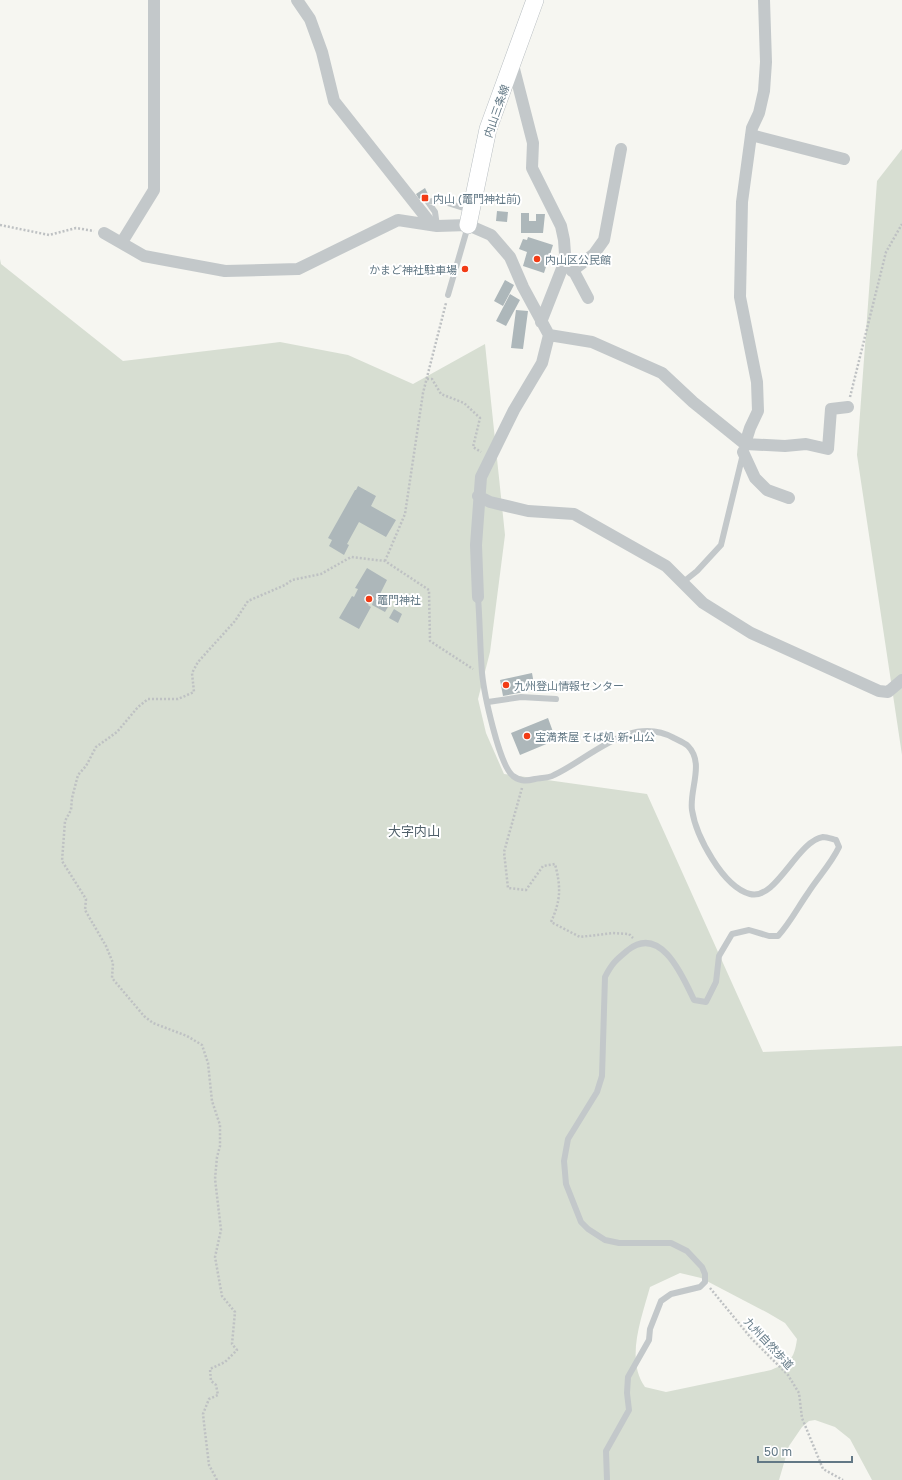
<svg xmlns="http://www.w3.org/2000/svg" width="902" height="1480" viewBox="0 0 902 1480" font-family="'Golos Text','Noto Sans JP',sans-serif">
	<rect width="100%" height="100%" fill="#f6f6f1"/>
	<path fill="#d7ded2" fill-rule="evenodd" d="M902 149V755L857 455 877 181Z
		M0 259 1 264 123 361 280 342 348 355 413 384 485 344 505 535 490 652 478 699 486 733 504 774 647 794 763 1052 902 1046V1480H872L850 1439 835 1427 815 1420 809 1421 802 1427 789 1446 779 1480H0ZM680 1273 701 1278 768 1313 785 1323 797 1339C794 1360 790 1362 771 1370L666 1392 645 1387C625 1359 642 1317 650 1287Z"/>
	<path fill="#adb7ba" d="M425 188 428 194 419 199 416 194Z
		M497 211 508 212 507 222 496 221Z
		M521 213H529V221H536V214H545L543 233H521Z
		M528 237 553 245 544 273 523 266 527 252 519 249 523 239 527 240Z
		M505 280 514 285 503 306 494 301Z
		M510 294 520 300 506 326 496 321Z
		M516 310 528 311 523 349 511 348Z
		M358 486 376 496 371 506 396 520 386 537 359 522 347 544 349 545 344 555 329 546 332 540 328 538 355 490H356Z
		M367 568 387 580 380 594 392 600 385 612 372 605 373 602 371 601 368 605 371 607 359 629 339 618 352 596 354 597 358 589 355 588Z
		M394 609 402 614 398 623 389 618Z
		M532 673 535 690 503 696 500 680Z
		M548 718 556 740 520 755 511 733Z"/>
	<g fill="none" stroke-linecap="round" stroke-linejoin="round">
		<g stroke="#b7bdc1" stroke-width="18">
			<path id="secondary" d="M468 225 488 129 535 0"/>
		</g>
		<path stroke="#bec1c3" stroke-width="2.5" stroke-dasharray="2 2" stroke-linecap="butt" d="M0 225 49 235 76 228 94 231
			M427 379H432L441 394 464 403 480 418 473 447 481 452
			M850 397 886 252 902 224
			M385 561 405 514 423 393 446 303
			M522 788 504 852 508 888 526 890 543 866 555 864C561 887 561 900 551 922L580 937 613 933 629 934 633 938
			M710 1288 751 1338 788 1375 799 1393 802 1418 823 1469 843 1480
			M217 1480 209 1465 205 1432 203 1414 209 1399 218 1395 216 1385 211 1381 210 1369 225 1362 237 1350 232 1344 235 1312 222 1296 215 1257 221 1230 215 1179 217 1157 220 1146V1125L212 1101 208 1063 202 1045 187 1036 153 1023 144 1016 112 978 113 963 106 946 85 910 86 899 62 861 65 821 71 810 72 798 78 775 86 766 96 747 117 732 138 707 148 699H178L194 692 192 673 198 662 235 621 248 601 285 585 292 580 321 574 351 557 385 561 429 590 430 641 473 669"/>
		<path stroke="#c3c8ca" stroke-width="6" d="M437 226 435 212 428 202 438 200 470 210
			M448 295 468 226
			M682 583 697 571 721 545 743 454
			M478 597C480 623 480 648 482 673 484 693 499 765 513 776 521 782 527 781 535 779 541 778 549 778 554 775 591 758 630 714 674 738 678 740 685 743 688 746 705 763 689 790 692 810 696 836 723 887 750 894 776 901 797 841 823 837 827 837 832 839 836 840L839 847C831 864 818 877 808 893 798 907 790 923 778 936H769L749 930 732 934 719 956 716 982 706 1002 694 1000C683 977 661 924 628 950 616 960 612 963 605 977L602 1076 597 1092 568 1139 564 1161 566 1184 581 1222 588 1229 605 1240 619 1243H671L687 1251 702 1267 705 1274V1282L700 1287 671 1294 661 1301 650 1329 649 1340 628 1377 627 1393 629 1410 606 1451 607 1480
			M488 702 521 697 556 699"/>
		<path stroke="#c3c8ca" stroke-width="12" d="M297 0 310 19 322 52 334 101 432 225
			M513 65 533 143 532 168 561 226 564 240 565 254 563 266 541 322
			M751 135 844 159
			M104 233 144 256 225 271 298 269 398 220 437 226 468 225 491 235 510 257 523 287 549 335 542 363 514 410 481 477 476 545 478 597
			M122 242 154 190V0
			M570 264 588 298
			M572 271 594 254 604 240 621 149
			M549 335 592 342 662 373 693 402 745 444 785 446 806 444 828 449 831 409 848 407
			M745 444 750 428 758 411 757 382 740 297 742 202 752 128 759 113 764 91 766 62 764 0
			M743 452 755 478 767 490 789 498
			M478 496 490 502 528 511 574 514 666 566 703 603 751 633 879 691 888 692 902 680"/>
		<use href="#secondary" stroke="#fff" stroke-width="17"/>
	</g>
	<g fill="#f23b15" stroke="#fff" stroke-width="1.5">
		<rect x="421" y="194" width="8" height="8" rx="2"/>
		<circle cx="537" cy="259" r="4"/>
		<circle cx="465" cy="269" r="4"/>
		<circle cx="369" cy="599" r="4"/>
		<circle cx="506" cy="685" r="4"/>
		<circle cx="527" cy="736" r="4"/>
	</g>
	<g text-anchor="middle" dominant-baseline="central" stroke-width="4" stroke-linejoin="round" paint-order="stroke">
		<g font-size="11" fill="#627885" stroke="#fff">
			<text transform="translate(496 111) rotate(-71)">内山三条線</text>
			<text transform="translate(769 1343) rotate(47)">九州自然歩道</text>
		</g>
		<g font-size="11" fill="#627885" stroke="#fff" text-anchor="start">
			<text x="433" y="198">内山 (竈門神社前)</text>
			<text x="545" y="259">内山区公民館</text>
			<text x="457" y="269" text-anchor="end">かまど神社駐車場</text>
			<text x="377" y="599">竈門神社</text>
			<text x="514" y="685">九州登山情報センター</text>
			<text x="535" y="736">宝満茶屋 そば処 新•山公</text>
		</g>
		<g font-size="13" fill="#50606a" stroke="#fff">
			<text x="414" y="831">大字内山</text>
		</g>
	</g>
	<path d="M758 1456v6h94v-6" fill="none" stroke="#627885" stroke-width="2"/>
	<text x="764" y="1456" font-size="12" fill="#627885" stroke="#ffffff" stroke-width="3" paint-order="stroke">50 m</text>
</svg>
